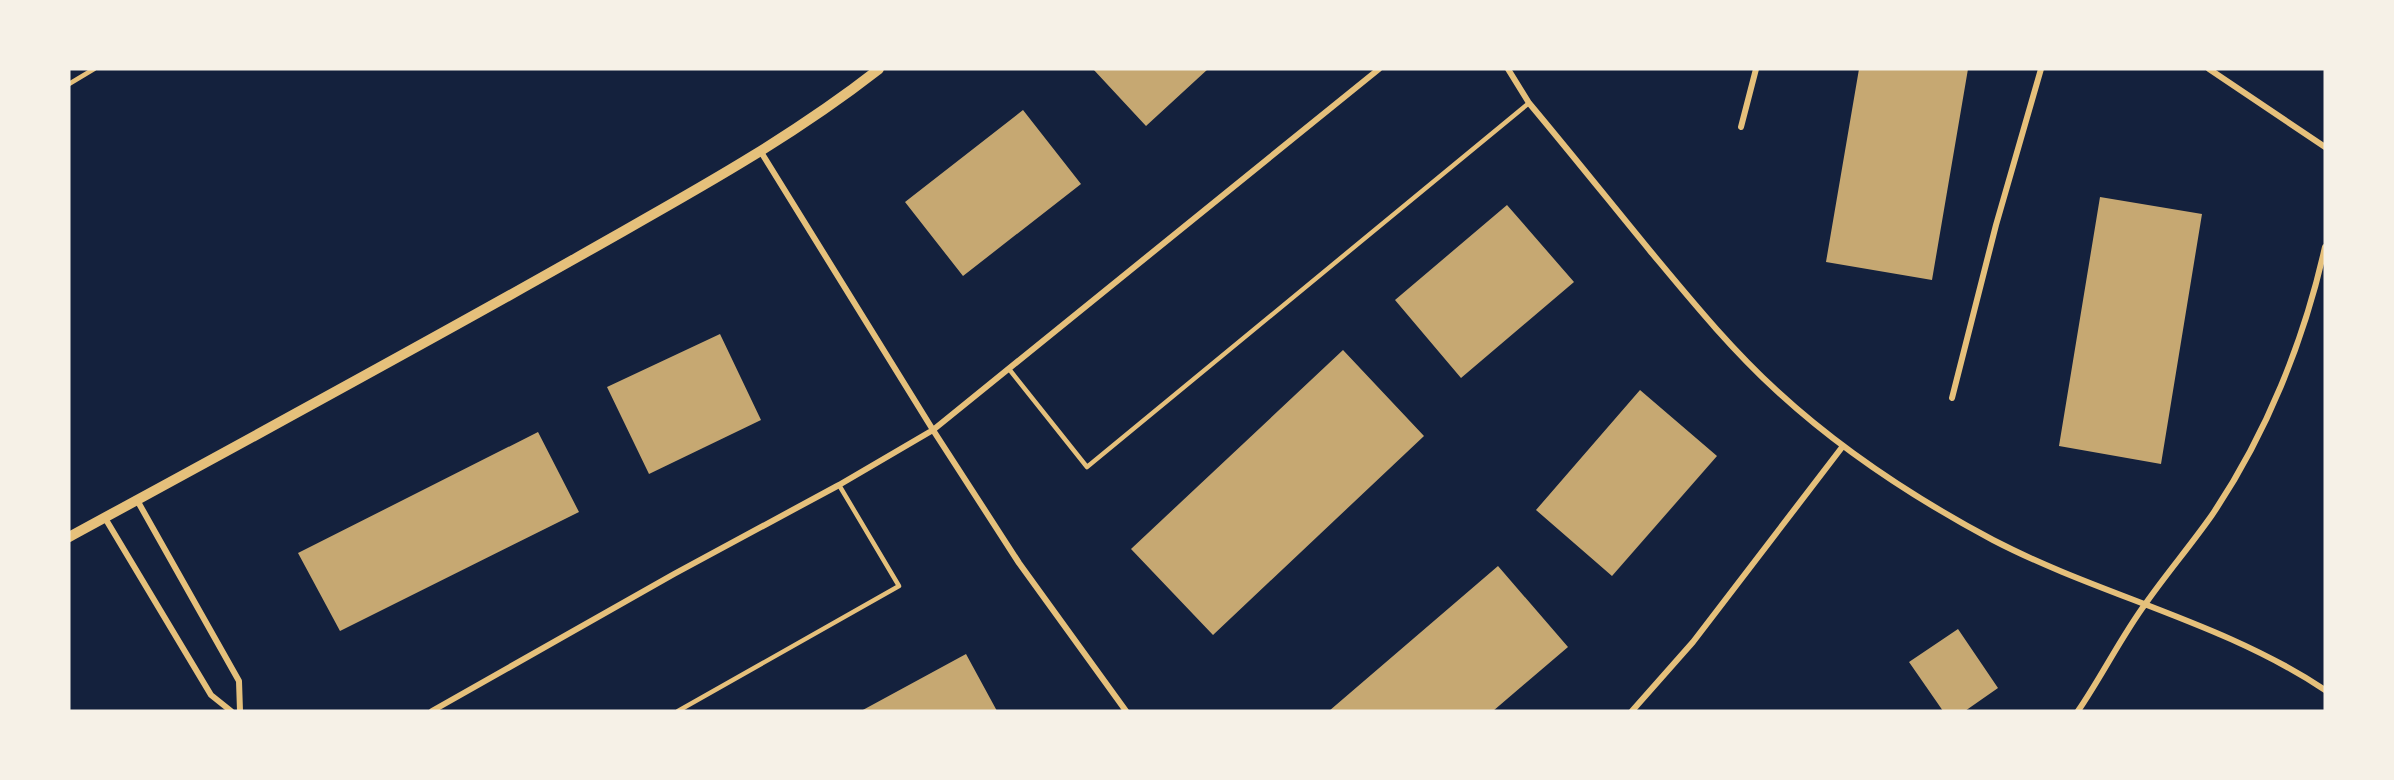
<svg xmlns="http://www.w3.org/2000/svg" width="2394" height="780" viewBox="0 0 2394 780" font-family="Mulish,sans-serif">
	<rect width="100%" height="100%" fill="#14213d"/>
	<path fill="#c6a872" d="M1093 69H1208L1146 126Z
		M1859 69H1968L1932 280 1826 262Z
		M1023 110 1081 184 963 276 905 202Z
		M2100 197 2202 214 2161 464 2059 446Z
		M1507 205 1574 282 1461 378 1395 300Z
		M720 334 761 420 649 474 607 387Z
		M1343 350 1424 436 1213 635 1131 549Z
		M1640 390 1717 456 1612 576 1536 510Z
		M538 432 579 512 340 631 298 553Z
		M1498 566 1568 647 1493 711H1329Z
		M1958 629 1998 688 1965 711H1943L1909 662Z
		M966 654 997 711H861Z"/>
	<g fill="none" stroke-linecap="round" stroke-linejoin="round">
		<path stroke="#e5c07b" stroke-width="4.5" d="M69 84 94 69
			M1009 369 1087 467 1529 103
			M678 711 899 586 839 485"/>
		<path stroke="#e5c07b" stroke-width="6" d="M1508 69 1529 103C1570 152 1610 202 1651 252 1691 300 1730 348 1777 391 1841 450 1916 499 1993 540 2101 596 2223 622 2325 690
			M2209 69 2325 147
			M1741 127 1756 69
			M761 152 933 430 1019 563 1126 711
			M1952 398 1996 225 2041 69
			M137 500 239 681 240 711
			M105 518 211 695 231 711
			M432 711 674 574 839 485 933 430 1379 69
			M1632 711 1693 642 1843 446
			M2078 711C2102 676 2121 637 2146 603 2167 573 2191 545 2212 515 2266 435 2304 341 2325 247"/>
		<path stroke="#e5c07b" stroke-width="10" d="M69 537C238 445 408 353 576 258 681 198 783 144 879 69"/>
	</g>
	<rect width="2394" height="780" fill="none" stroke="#f6f1e7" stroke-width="141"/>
</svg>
